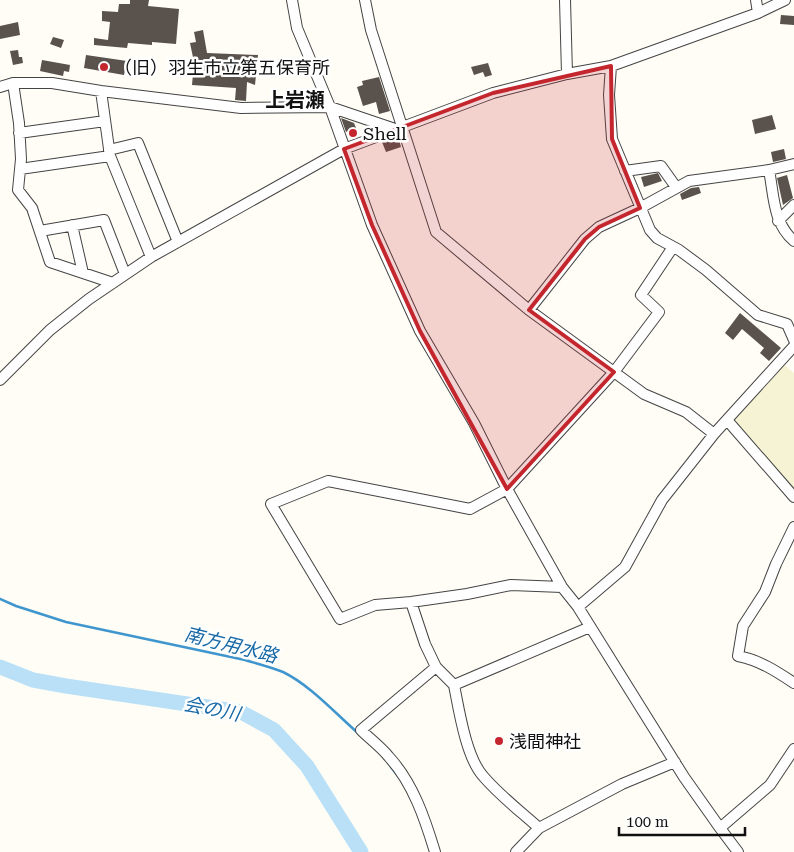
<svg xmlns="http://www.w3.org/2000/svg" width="794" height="852" viewBox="0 0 794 852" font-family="'Roboto Serif','Noto Sans JP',serif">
	<rect width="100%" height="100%" fill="#fffdf5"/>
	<path fill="#f6f3d4" d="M783 364 794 373V490L731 423Z"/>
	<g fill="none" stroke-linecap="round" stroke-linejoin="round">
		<path stroke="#3f96cf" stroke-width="2.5" d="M0 599 16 606 66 622 245 660C258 664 271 667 283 672 310 685 336 714 359 734
			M391 767 398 776"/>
		<path stroke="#b9e0f7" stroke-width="15" d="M0 667 33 680 66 686 241 712 274 730 307 766 361 852"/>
	</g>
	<path fill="#5a524d" d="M130 0H149L148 6 179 9 176 44 152 42V45L128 43 127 48 94 45V38L108 40 110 22 102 21V11L118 12 119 4H130Z
		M781 15 794 16V25L780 24Z
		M18 22 20 35 0 39V26Z
		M203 30 207 53 258 55 255 85 247 82 246 101 235 100 236 88 192 85 194 62 190 43 196 42 194 32Z
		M53 37 64 40 61 48 50 44Z
		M18 50 19 57H22L23 63 13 65 10 51Z
		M86 55 127 61 124 75 84 68Z
		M42 60 70 65 69 72 64 71 63 76 40 71Z
		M488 63 492 75 485 77 483 72 474 75 471 67Z
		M379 77 390 111 379 114 376 102 363 106 357 87 363 85 362 81Z
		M772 115 776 129 755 134 752 120Z
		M341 118 354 123 356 128 346 132Z
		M398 136 401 147 386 152 382 142Z
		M784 149 786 159 773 162 771 152Z
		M658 173 662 181 644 187 641 177Z
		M787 175 793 198 783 205 777 178Z
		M699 187 701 193 682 200 680 194 691 188Z
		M740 313 781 348 769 361 760 353 764 348 742 329 733 340 725 333Z"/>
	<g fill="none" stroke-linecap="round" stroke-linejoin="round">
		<g stroke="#444" stroke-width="12">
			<path id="minor" d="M292 0 297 28 330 107 372 225 420 331 474 423 507 489 562 587 578 607 684 777 720 828
				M365 0 371 30 436 232 529 310 644 394 686 412 714 434
				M565 0 567 74
				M756 0 758 13
				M611 66 609 95 612 139 650 230 657 238 679 250 706 270 758 315 787 324 794 340
				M13 83 19 123 21 159 18 190 32 208 50 262 113 283
				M0 87 13 83H52L101 91 241 108 330 107 395 129
				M101 91 110 156 151 257
				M19 133 105 121
				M109 150 138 143 178 242
				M20 169 110 156
				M769 170C774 196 773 223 794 241
				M625 171 661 166 676 187
				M778 221 794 205
				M72 225 83 273
				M40 231 104 220 125 274
				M529 310 585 239 599 227 640 208 689 181 769 170 794 164
				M0 380 50 330 89 299 151 257 344 149 493 93 567 74 611 66 758 13 785 0
				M727 420 794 497
				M794 527 776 564 765 592 743 626 738 656C759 660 776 671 794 683
				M562 587 511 585 467 594 411 602 375 605 340 619 271 504 328 481 470 509 507 489 614 372 659 312 641 295 673 247
				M411 602 425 644 436 667 454 685
				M578 607 625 567 662 500 714 434 794 346
				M539 828C520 811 499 795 483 776 466 757 459 710 454 685L590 627
				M435 852C425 819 413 783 389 757 381 747 370 739 361 730L436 667
				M516 852 539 828 622 784 675 762
				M738 852 720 828 770 785 794 749"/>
		</g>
		<use href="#minor" stroke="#fff" stroke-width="10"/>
	</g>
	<path fill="#c4262e" fill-opacity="0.2" stroke="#c4262e" stroke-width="4" stroke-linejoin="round" d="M611 66 612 139 640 208 599 227 585 239 529 310 614 372 507 489 420 331 372 225 344 149 493 93Z"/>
	<g fill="#c4262e" stroke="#fff" stroke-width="2">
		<circle cx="104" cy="67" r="5"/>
		<circle cx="353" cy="133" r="5"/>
		<circle cx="499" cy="741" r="5"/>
	</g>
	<g text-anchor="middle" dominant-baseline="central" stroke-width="5" stroke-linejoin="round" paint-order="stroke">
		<g font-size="18" fill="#111" stroke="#fff" text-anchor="start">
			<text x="114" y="67">（旧）羽生市立第五保育所</text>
			<text x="363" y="133">Shell</text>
			<text x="509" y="741">浅間神社</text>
		</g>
		<g font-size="19" font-style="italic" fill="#1768a6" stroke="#fff">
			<text transform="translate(231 645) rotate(14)">南方用水路</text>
			<text transform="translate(212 709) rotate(11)">会の川</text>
		</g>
		<g font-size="20" font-weight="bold" fill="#111" stroke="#fff">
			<text x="295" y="100">上岩瀬</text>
		</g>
	</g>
	<path d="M619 827v8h126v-8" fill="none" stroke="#111111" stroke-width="2.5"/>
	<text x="626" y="827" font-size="15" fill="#111111" stroke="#ffffff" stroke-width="4" paint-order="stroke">100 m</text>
</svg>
